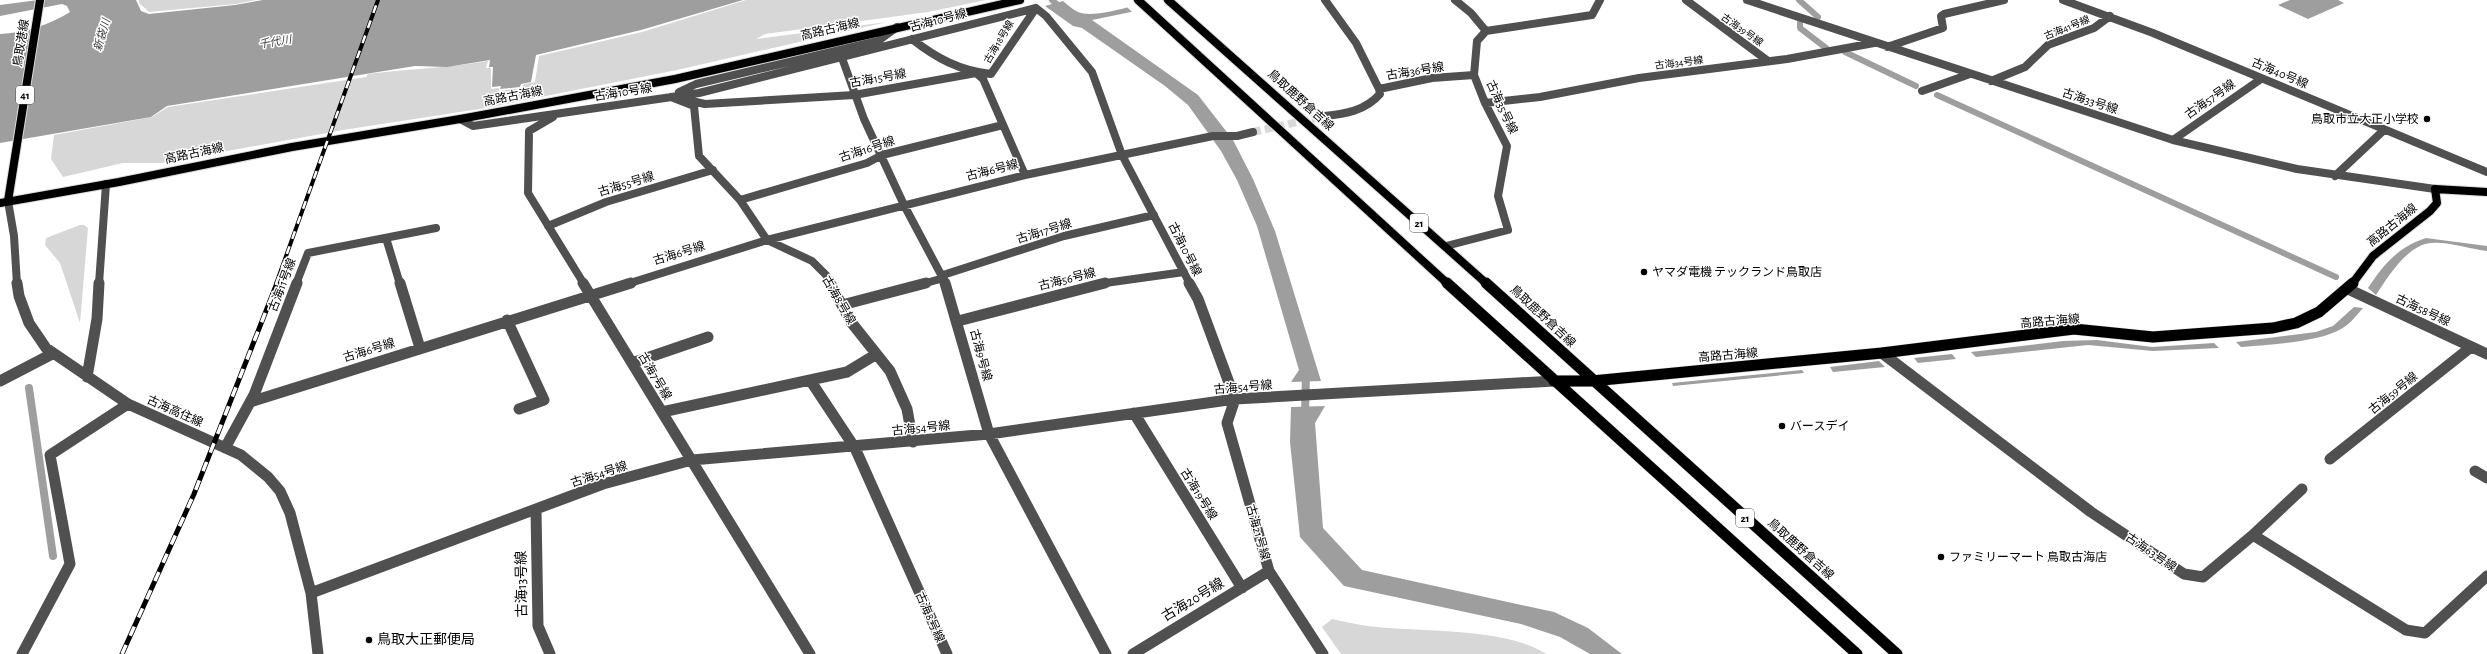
<svg xmlns="http://www.w3.org/2000/svg" width="2487" height="654" viewBox="0 0 2487 654" font-family="'Alegreya Sans','Noto Sans JP',sans-serif">
	<rect width="100%" height="100%" fill="#fff"/>
	<path fill="#d7d7d7" d="M139 0H256L236 4 149 12 139 3Z
		M746 0H986L928 12 765 34 756 39 887 22 677 70 486 108 343 130 161 163H123L63 177 51 159 54 135 152 117 168 107 366 77 368 74C408 69 448 68 488 61L486 68H491V89L499 88V91L521 88 524 84 535 82 539 56 642 32Z
		M80 225H84L88 228 80 323 60 263 45 245 46 238Z
		M1332 619C1347 622 1362 626 1377 627 1424 632 1507 628 1546 654H1341L1322 627Z"/>
	<path fill="#9e9e9e" d="M38 0H136L141 11 149 14 235 5 263 0H743L641 30 536 55 531 82 521 84 520 87 500 89 501 86 492 87 493 67H489L490 60 447 67 415 66 167 106 151 117 0 143V34C24 33 49 25 70 12L67 6 62 4 0 16V5Z
		M1153 0H1173L1131 12 1092 20 1198 95 1233 140 1253 179 1275 231 1321 381 1291 382 1299 370 1257 226 1237 180 1221 151 1188 105 1165 86 1082 28 1073 26 1045 6 1063 1C1068 5 1073 10 1078 12 1094 19 1136 5 1153 0Z
		M2290 0H2338L2344 3 2308 19 2278 5Z
		M2426 238 2487 246V251C2471 249 2446 241 2431 243 2407 245 2388 277 2376 295L2368 288C2384 264 2398 247 2426 238Z
		M2354 307 2363 308C2356 316 2350 324 2341 329 2320 342 2266 345 2241 347L2236 342 2316 332 2333 326Z
		M2097 340 2152 347 2214 343 2219 348 2153 351 2088 345 1976 357 1971 352 2063 341Z
		M1952 354 1956 359 1918 363 1914 358Z
		M1879 361 1885 367 1833 372 1830 367Z
		M1802 370 1804 373 1673 386 1672 383Z
		M1325 406 1315 423 1323 528 1362 570 1554 612 1588 628 1622 654H1590L1560 637 1521 624 1344 586 1300 537 1290 442 1291 407Z"/>
	<path fill="#fff" d="M1147 0H1175L1134 14 1126 6Z"/>
	<g fill="none" stroke-linecap="round" stroke-linejoin="round">
		<path stroke="#9e9e9e" stroke-width="6" d="M1052 0 1062 9
			M1799 0 1818 17
			M1800 23V28L1826 48
			M1845 52 1916 86
			M1937 95 2336 277"/>
		<path stroke="#9e9e9e" stroke-width="8" d="M29 388 53 556
			M1305 415 1306 374"/>
		<path stroke="#d9d9d9" stroke-width="8" stroke-dasharray="8 4" stroke-linecap="butt" d="M1253 132 1324 116"/>
		<g stroke="#dbdbdb" stroke-width="10">
			<path id="major-far1" d="M1138 0 1448 284
				M1168 0 1487 284
				M8 201 40 0
				M0 203 119 182 292 147 460 119 675 79 1020 0
				M2352 284 2373 256 2430 211 2437 203 2435 189 2487 192"/>
		</g>
		<g stroke="#dbdbdb" stroke-width="12">
			<path id="major" d="M1447 283 1857 654
				M1486 283 1897 654
				M1554 381H1592L1882 353 2074 329 2153 337 2273 328 2296 323 2319 312 2353 283"/>
		</g>
		<path stroke="#505050" stroke-width="8" d="M1325 0 1356 43 1379 89
			M1455 0 1471 13 1486 31
			M1686 0 1768 61
			M1747 0 2173 140 2297 169 2435 189
			M2063 0 2153 33 2487 172
			M912 39C936 58 960 71 991 74L1036 8
			M1887 47 1943 28 1941 16 1944 14 2004 0
			M842 58 864 119 904 205 946 284
			M1991 81 2025 67 2048 45 2094 28 2110 16
			M1922 91 1970 74
			M679 92 696 84 878 41 897 27
			M671 97 694 106 699 156 740 200 767 240 812 261 826 275 831 284
			M687 100 705 104 854 95 976 73 983 79 1025 175
			M1485 103 1540 97 1639 78 1787 59 1874 43
			M1324 116C1345 114 1365 111 1380 94L1379 89 1432 78 1474 75
			M553 117 529 131 528 193 584 284
			M460 119 473 126 699 93 1036 8 1046 16 1092 72 1122 155 1190 284
			M2173 140 2261 79
			M2335 176 2384 130
			M740 200 867 163 882 155 1003 125
			M8 201 14 236 17 284
			M548 226 606 202 713 170
			M386 238 400 284
			M1446 246 1508 230 1498 196 1507 146 1485 103 1474 75 1477 41 1486 31 1592 15 1600 0
			M943 275 1064 236 1154 215
			M99 284 106 184
			M296 284 308 253 436 228
			M627 284 767 240 1025 175 1213 136H1237L1253 132
			M922 284 944 278
			M1098 284 1184 272"/>
		<path stroke="#505050" stroke-width="11" d="M17 283 19 296 29 323 46 348 128 404 241 455 268 477 280 491 290 513 311 593 318 654
			M400 283 420 348
			M583 283 810 654
			M830 283 851 322 890 371 907 409 913 442
			M945 283 989 434 1106 654
			M1189 283 1198 299 1235 399 1227 423 1269 571 1323 654
			M2348 289 2487 354
			M842 305 926 283
			M507 320 544 400 519 409
			M958 321 1105 283
			M1882 353 2091 512 2184 574 2203 577 2253 535 2406 630 2425 633 2487 576
			M632 363 708 337
			M87 377 97 319 99 283
			M810 380 855 448 947 654
			M0 381 52 354
			M250 402 631 283
			M662 412 847 372 875 355
			M1134 413 1242 588
			M225 448 254 395 297 283
			M2330 459 2471 347
			M2475 471 2487 478
			M536 510 538 626 550 654
			M2253 535 2302 489
			M311 593 603 484 692 460 989 434 1235 399 1554 381
			M22 654 70 564 50 455 128 404
			M1133 654 1269 571"/>
		<use href="#major-far1" stroke="#000" stroke-width="8"/>
		<use href="#major" stroke="#000" stroke-width="11"/>
		<g stroke="#000" stroke-width="4">
			<path id="rail-far1" d="M276 284 378 0"/>
		</g>
		<g stroke="#000" stroke-width="5">
			<path id="rail" d="M122 654 194 494 277 283"/>
		</g>
		<use href="#rail-far1" stroke="#fff" stroke-width="2.5" stroke-dasharray="8" stroke-linecap="butt"/>
		<use href="#rail" stroke="#fff" stroke-width="3.5" stroke-dasharray="10" stroke-linecap="butt"/>
	</g>
	<g fill="#000" stroke="#fff" stroke-width="1.5">
		<circle cx="2427" cy="119" r="4"/>
		<circle cx="1644" cy="272" r="4"/>
		<circle cx="1782" cy="426" r="4"/>
		<circle cx="1941" cy="557" r="4"/>
		<circle cx="369" cy="640" r="4"/>
	</g>
	<g text-anchor="middle" dominant-baseline="central" stroke-width="3" stroke-linejoin="round" paint-order="stroke">
		<g font-size="10" fill="#000" stroke="#fff">
			<text transform="translate(2067 28) rotate(-22)">古海41号線</text>
			<text transform="translate(1742 30) rotate(35)">古海39号線</text>
			<text transform="translate(999 42) rotate(-59)">古海18号線</text>
			<text transform="translate(1679 63) rotate(-7)">古海34号線</text>
		</g>
		<g font-size="11" font-style="italic" fill="#3f3f3f" stroke="#fff">
			<text transform="translate(102 35) rotate(-74)">新袋川</text>
			<text transform="translate(275 42) rotate(-9)">千代川</text>
		</g>
		<g fill="#fff" stroke="#4c4c4c" stroke-width="1">
			<rect x="16" y="86" width="18" height="18" rx="3"/>
			<rect x="1410" y="214" width="18" height="18" rx="3"/>
			<rect x="1736" y="509" width="18" height="18" rx="3"/>
		</g>
		<g font-size="11" font-weight="bold" fill="#000">
			<text x="25" y="95">41</text>
			<text x="1419" y="223">21</text>
			<text x="1745" y="518">21</text>
		</g>
		<g font-size="12" fill="#000" stroke="#fff">
			<text transform="translate(938 20) rotate(-15)">古海10号線</text>
			<text transform="translate(830 29) rotate(-13)">高路古海線</text>
			<text transform="translate(21 43) rotate(-81)">鳥取港線</text>
			<text transform="translate(1415 71) rotate(-9)">古海36号線</text>
			<text transform="translate(2280 73) rotate(23)">古海40号線</text>
			<text transform="translate(878 78) rotate(-10)">古海15号線</text>
			<text transform="translate(623 92) rotate(-9)">古海10号線</text>
			<text transform="translate(513 96) rotate(-11)">高路古海線</text>
			<text transform="translate(2210 99) rotate(-35)">古海57号線</text>
			<text transform="translate(1301 100) rotate(42)">鳥取鹿野倉吉線</text>
			<text transform="translate(2090 101) rotate(18)">古海33号線</text>
			<text transform="translate(1502 107) rotate(65)">古海35号線</text>
			<text transform="translate(867 149) rotate(-18)">古海16号線</text>
			<text transform="translate(194 153) rotate(-12)">高路古海線</text>
			<text transform="translate(992 170) rotate(-14)">古海6号線</text>
			<text transform="translate(626 184) rotate(-17)">古海55号線</text>
			<text transform="translate(2392 225) rotate(-39)">高路古海線</text>
			<text transform="translate(1044 231) rotate(-17)">古海17号線</text>
			<text transform="translate(1185 249) rotate(63)">古海10号線</text>
			<text transform="translate(679 253) rotate(-17)">古海6号線</text>
			<text transform="translate(1067 279) rotate(-14)">古海56号線</text>
			<text transform="translate(282 285) rotate(-69)">古海11号線</text>
			<text transform="translate(839 300) rotate(60)">古海8号線</text>
			<text transform="translate(2423 310) rotate(25)">古海58号線</text>
			<text transform="translate(1543 316) rotate(43)">鳥取鹿野倉吉線</text>
			<text transform="translate(2050 321) rotate(-5)">高路古海線</text>
			<text transform="translate(369 350) rotate(-17)">古海6号線</text>
			<text transform="translate(981 355) rotate(75)">古海9号線</text>
			<text transform="translate(1728 355) rotate(-5)">高路古海線</text>
			<text transform="translate(655 376) rotate(59)">古海7号線</text>
			<text transform="translate(1243 387) rotate(-5)">古海54号線</text>
			<text transform="translate(2393 393) rotate(-39)">古海59号線</text>
			<text transform="translate(175 411) rotate(24)">古海高住線</text>
			<text transform="translate(921 428) rotate(-6)">古海54号線</text>
			<text transform="translate(599 474) rotate(-18)">古海54号線</text>
			<text transform="translate(1199 494) rotate(58)">古海19号線</text>
			<text transform="translate(1258 532) rotate(74)">古海21号線</text>
			<text transform="translate(1801 549) rotate(42)">鳥取鹿野倉吉線</text>
			<text transform="translate(2151 552) rotate(34)">古海63号線</text>
			<text transform="translate(930 617) rotate(66)">古海8号線</text>
		</g>
		<g font-size="12" fill="#000" stroke="#fff" text-anchor="start">
			<text x="2419" y="119" text-anchor="end">鳥取市立大正小学校</text>
			<text x="1652" y="272">ヤマダ電機 テックランド鳥取店</text>
			<text x="1790" y="426">バースデイ</text>
			<text x="1949" y="557">ファミリーマート 鳥取古海店</text>
		</g>
		<g font-size="14" fill="#000" stroke="#fff">
			<text transform="translate(522 584) rotate(-91)">古海13号線</text>
			<text transform="translate(1193 600) rotate(-31)">古海20号線</text>
		</g>
		<g font-size="14" fill="#000" stroke="#fff" text-anchor="start">
			<text x="377" y="640">鳥取大正郵便局</text>
		</g>
	</g>
</svg>
